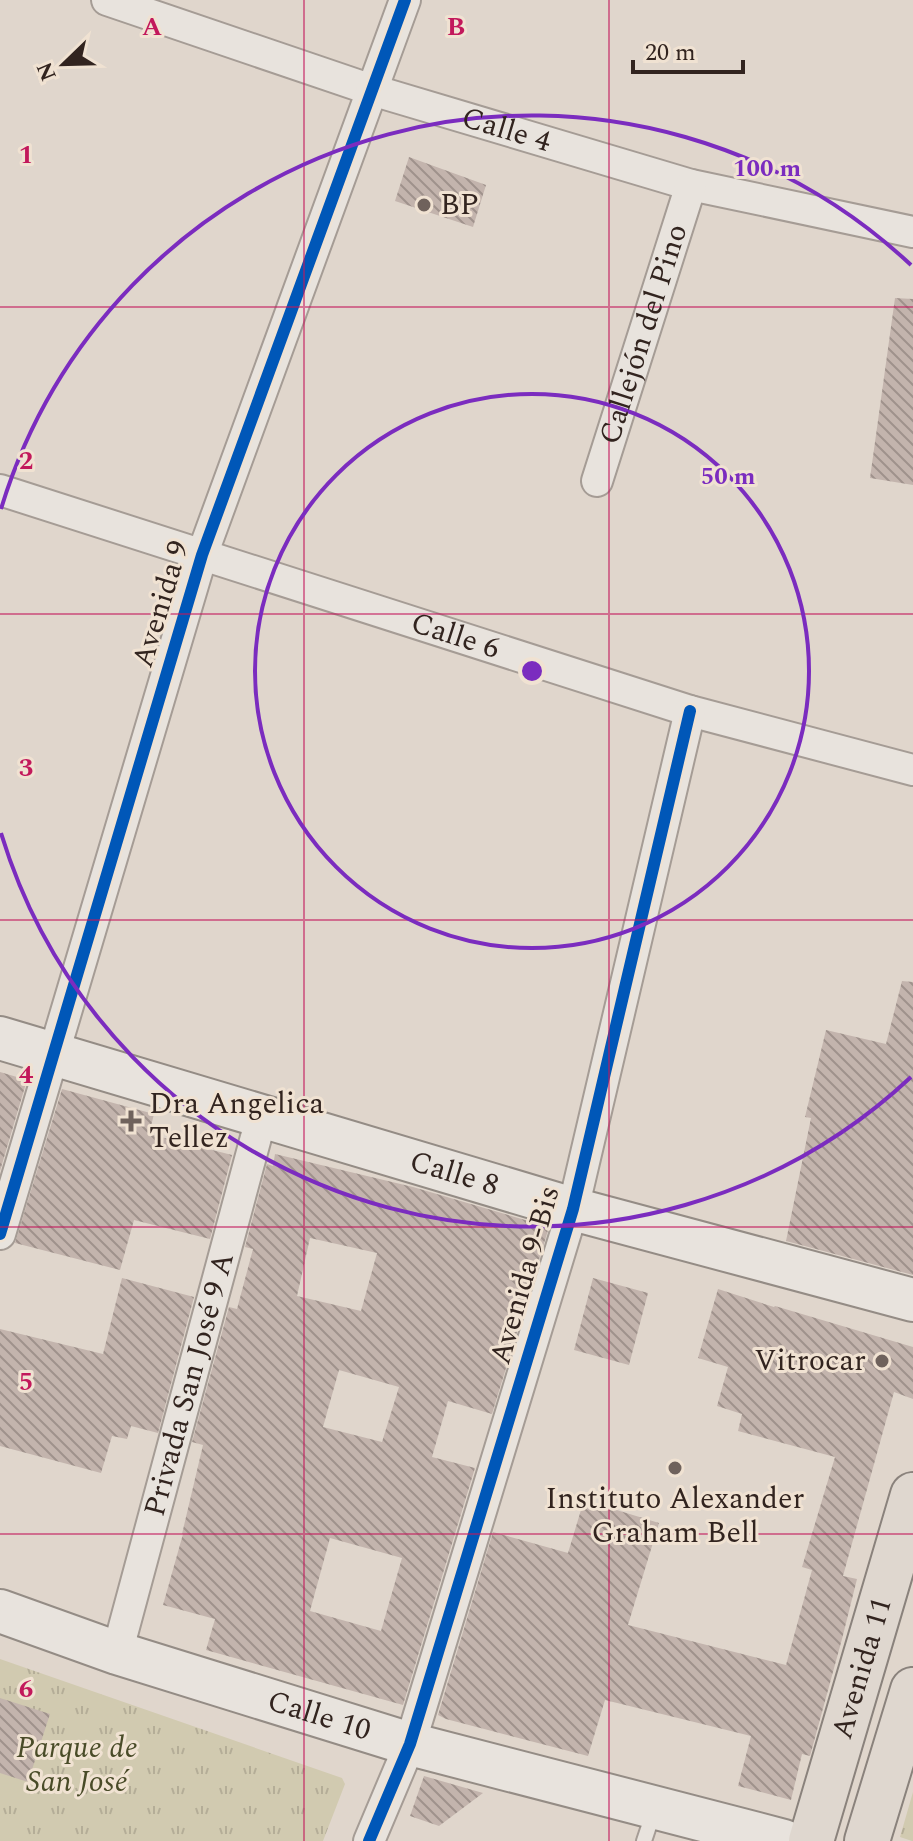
<svg xmlns="http://www.w3.org/2000/svg" width="913" height="1841" viewBox="0 0 913 1841" font-family="Spectral,serif">
	<defs>
		<pattern id="park-tufts" width="24" height="20" patternUnits="userSpaceOnUse" patternTransform="scale(2)"><rect width="24" height="20" fill="#d1cab0"/><path d="M3 7l-1-3M5 7V3M7 7l1-3M15 17l-1-3M17 17v-4M19 17l1-3" fill="none" stroke="#b4ad97"/></pattern>
		<pattern id="building-back-hatch" width="6" height="6" patternUnits="userSpaceOnUse" patternTransform="scale(2)"><rect width="6" height="6" fill="#c3b4ad"/><path d="M-1 5l2 2M0 0l6 6M5-1l2 2" fill="none" stroke="#9f928c"/></pattern>
	</defs>
	<rect width="100%" height="100%" fill="#e0d6cc"/>
	<path fill="url(#park-tufts)" d="M0 1659 342 1778 345 1784 323 1841H0Z
		M913 1792V1841H912L900 1837Z"/>
	<path fill="url(#building-back-hatch)" fill-rule="evenodd" d="M409 157 486 185 473 227 395 201Z
		M895 298 913 299V485L870 478Z
		M902 981 913 982V1275L786 1241 811 1118 805 1117 826 1030 886 1044Z
		M0 1072 27 1080 0 1171Z
		M62 1089 154 1114 149 1134 232 1155 210 1239 134 1220 120 1270 15 1243Z
		M275 1154 413 1187 549 1227 492 1414 448 1401 432 1457 475 1468 403 1705 206 1650 215 1619 163 1605 183 1534H182L203 1445 192 1442 229 1307 237 1309 253 1249 245 1247 267 1164 273 1166ZM310 1238 377 1253 361 1311 297 1296ZM339 1370 399 1387 382 1442 323 1427ZM330 1538 402 1558 381 1631 310 1611Z
		M122 1278 194 1297 158 1433 131 1426 127 1439 112 1436 101 1473 0 1446V1329L103 1354Z
		M593 1278 648 1293 629 1365 574 1350Z
		M718 1289 774 1307 775 1306 913 1347V1399L894 1392 843 1576 857 1579 842 1639 810 1756 802 1754 791 1800 738 1786 751 1736 605 1700 588 1756 446 1719 438 1715 493 1532 568 1553 584 1500 659 1523 628 1625 786 1665 812 1570 802 1567 835 1457 738 1431 742 1414 717 1406 728 1367 698 1358Z
		M0 1698 50 1714 28 1782 0 1773Z
		M424 1776 483 1793 439 1826 410 1816Z"/>
	<g fill="none" stroke-linecap="round" stroke-linejoin="round">
		<g stroke="#a59c95" stroke-width="18">
			<path id="service" d="M644 1841 654 1811"/>
		</g>
		<g stroke="#a59c95" stroke-width="34">
			<g id="minor">
				<path id="s1" d="M107 0 372 90 691 185 913 232"/>
				<path id="s2" d="M597 481 691 185"/>
				<path id="s3" d="M0 490 690 711 913 770"/>
				<path d="M0 1234 202 555 405 0"/>
				<path id="s4" d="M117 1653 262 1115"/>
				<path d="M369 1841 410 1744 573 1209 690 711"/>
			</g>
		</g>
		<g stroke="#948c85" stroke-width="46">
			<g id="secondary">
				<path id="s5" d="M0 1038 573 1209 913 1300"/>
				<path id="s6" d="M0 1611 117 1653 410 1744 784 1841"/>
			</g>
		</g>
		<g stroke="#8a827c" stroke-width="48">
			<g id="primary">
				<path id="s7" d="M811 1841 913 1495"/>
				<path d="M867 1841 913 1690"/>
			</g>
		</g>
		<use href="#service" stroke="#e8e3dd" stroke-width="14"/>
		<use href="#minor" stroke="#e8e3dd" stroke-width="30"/>
		<use href="#secondary" stroke="#e8e3dd" stroke-width="42"/>
		<use href="#primary" stroke="#dfd7cf" stroke-width="44"/>
		<g stroke="#f0e2d2" stroke-width="17">
			<path id="cycleway" d="M0 1234 202 555 405 0
				M369 1841 410 1744 573 1209 690 711"/>
		</g>
		<use href="#cycleway" stroke="#0057b8" stroke-width="12"/>
	</g>
	<path fill="none" stroke="#c2185b" stroke-width="2" stroke-opacity="0.55" d="M304 0V1841M609 0V1841M0 307H913M0 614H913M0 920H913M0 1227H913M0 1534H913"/>
	<g fill="none" stroke="#7b2cbf" stroke-width="4">
		<circle cx="532" cy="671" r="277"/>
		<path d="M911 1077A555 555 0 0 1 1 833M1 509A555 555 0 0 1 911 265"/>
	</g>
	<g fill="#6f625c" stroke="#f0e2d2" stroke-width="3">
		<circle cx="424" cy="205" r="8"/>
		<path d="M127 1109h8v8h8v8h-8v8h-8v-8h-8v-8h8z"/>
		<circle cx="882" cy="1361" r="8"/>
		<circle cx="675" cy="1468" r="8"/>
	</g>
	<g text-anchor="middle" dominant-baseline="central" stroke-width="6" stroke-linejoin="round" paint-order="stroke">
		<g font-size="30" fill="#32241f" stroke="#f0e2d2">
			<text stroke="none"><textPath href="#s1" startOffset="420">Calle 4</textPath></text>
			<text stroke="none"><textPath href="#s2" startOffset="154">Callejón del Pino</textPath></text>
			<text transform="translate(161 604) rotate(-73)">Avenida 9</text>
			<text stroke="none"><textPath href="#s3" startOffset="478">Calle 6</textPath></text>
			<text stroke="none"><textPath href="#s5" startOffset="474">Calle 8</textPath></text>
			<text transform="translate(525 1275) rotate(-74)">Avenida 9-Bis</text>
			<text stroke="none"><textPath href="#s4" startOffset="278">Privada San José 9 A</textPath></text>
			<text stroke="none"><textPath href="#s7" startOffset="180">Avenida 11</textPath></text>
			<text stroke="none"><textPath href="#s6" startOffset="336">Calle 10</textPath></text>
		</g>
		<g font-size="30" fill="#32241f" stroke="#f0e2d2" text-anchor="start">
			<text x="440" y="205">BP</text>
			<text x="149" y="1104">Dra Angelica<tspan x="149" dy="34">Tellez</tspan></text>
			<text x="866" y="1361" text-anchor="end">Vitrocar</text>
			<text x="675" y="1499" text-anchor="middle">Instituto Alexander<tspan x="675" dy="34">Graham Bell</tspan></text>
		</g>
		<g font-size="30" font-style="italic" fill="#494b28" stroke="#f0e2d2">
			<text x="77" y="1748">Parque de<tspan x="77" dy="34">San José</tspan></text>
		</g>
	</g>
	<g font-size="26" text-anchor="middle" font-weight="bold" fill="#c2185b" stroke="#f0e2d2" stroke-width="6" stroke-linejoin="round" paint-order="stroke">
		<text x="152" y="35">A</text>
		<text x="456" y="35">B</text>
		<text x="26" y="163">1</text>
		<text x="26" y="469">2</text>
		<text x="26" y="776">3</text>
		<text x="26" y="1083">4</text>
		<text x="26" y="1390">5</text>
		<text x="26" y="1697">6</text>
	</g>
	<circle cx="532" cy="671" r="12" fill="#7b2cbf" stroke="#f0e2d2" stroke-width="4"/>
	<g font-size="24" text-anchor="middle" font-weight="bold" fill="#7b2cbf" stroke="#f0e2d2" stroke-width="6" stroke-linejoin="round" paint-order="stroke">
		<text x="767" y="176">100 m</text>
		<text x="728" y="484">50 m</text>
	</g>
	<g transform="translate(64 64) rotate(247)" stroke="#f0e2d2" stroke-width="6" paint-order="stroke">
	<path d="M0-6L14 30L0 20L-14 30Z" fill="#32241f"/>
	<text y="-12" font-size="22" font-weight="bold" text-anchor="middle" fill="#32241f">N</text>
	</g>
	<path d="M633 60v12h110v-12" fill="none" stroke="#32241f" stroke-width="4"/>
	<text x="645" y="60" font-size="24" fill="#32241f" stroke="#f0e2d2" stroke-width="6" paint-order="stroke">20 m</text>
</svg>
